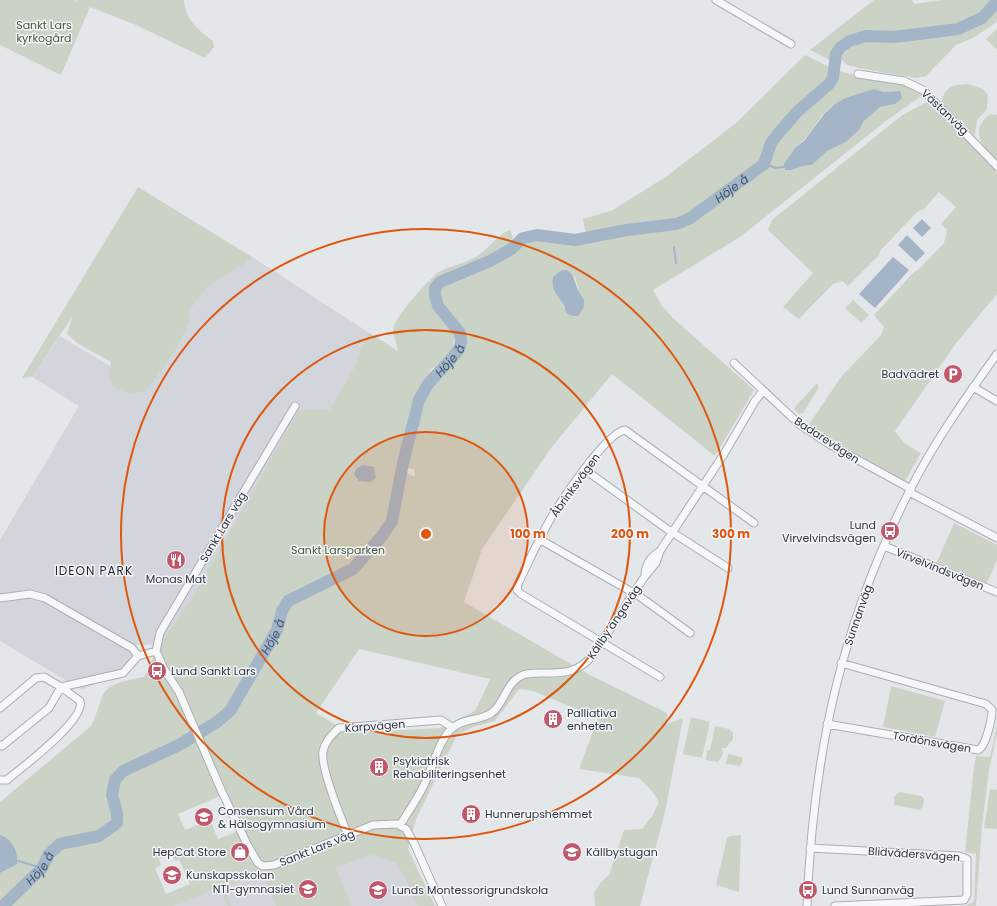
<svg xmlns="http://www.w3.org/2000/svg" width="997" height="906" viewBox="0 0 997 906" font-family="Poppins,sans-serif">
	<rect width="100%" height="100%" fill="#e4e7ea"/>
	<path fill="#d2d6dc" d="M252 257 368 332 353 369 329 410 160 644 137 645 123 670 82 690 0 641V540L79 406 32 377 60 336 110 366 108 376 166 361 177 349 189 323V312L207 287 245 264Z
		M371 855 397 864 418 906H352L336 868Z
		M259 873 264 878 276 906H232L225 888Z
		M220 887 227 906H175L182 902Z"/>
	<path fill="#cad3c6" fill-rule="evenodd" d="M0 0H74L79 2 76 0H184C185 19 198 30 213 41L214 47 205 58 136 25 90 7 61 75 0 45Z
		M874 0H912L914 4 942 0H994C983 26 944 26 920 28 910 30 900 32 890 32 874 32 858 29 843 40 836 45 834 52 830 60L810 50Z
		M997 10V22L973 38 956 45 926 76 916 78 864 69 847 65 841 59C849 44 867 40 883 41 888 42 894 43 898 43 905 41 911 37 918 36 947 32 977 34 997 10Z
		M997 29V50L986 39Z
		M805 55 836 70 858 76 908 83 924 94 886 121 740 237 653 290 662 306 673 318 754 390 715 456 612 374 551 448 482 549 464 602 588 674 667 713V724L683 718 665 812 640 906H595L594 893 601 882 609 875 624 830 642 829 652 816 659 802 652 791 639 778 579 769 598 718 533 691 519 689 495 721 473 727 457 735 416 819 408 849 435 906H418L397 864 371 855 336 868 352 906H276L264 878 259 873 225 888 232 906H227L219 887 175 906H0V802L91 726C97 715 99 703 104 693 109 683 134 679 144 677L160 644 191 600 299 410H329L353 369 368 332 398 351C398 344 393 338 393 331 393 318 427 281 438 273 448 266 463 264 474 258 488 251 496 235 510 230L513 237C500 260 460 268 437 279 419 302 439 316 455 333 454 341 452 355 445 360 440 365 433 366 429 372L431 373 415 397 401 470 415 477 414 469 406 468C409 444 419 404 432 384 441 371 456 365 462 350 472 326 440 318 438 295 438 291 439 287 442 284 456 272 477 272 493 264 507 256 519 242 534 239 538 238 569 243 576 243L586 235 583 219 613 210 667 176 736 123ZM900 91 895 104 880 107 864 121 859 130 846 142 827 151 812 165H805L791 170 795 148C808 138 815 124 825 112 846 91 873 93 900 91ZM560 271 575 277 579 292 583 297 564 309C561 293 545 285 560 271ZM359 649 490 679V680L475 711 440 728 350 733 316 713ZM220 796 236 832 218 839 210 820 185 830 178 814ZM171 854 175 861 179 859 190 884 166 894 155 868 161 865 159 859Z
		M968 84 983 89 988 95 987 109 977 120 975 135 963 126 941 104C945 86 952 85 968 84Z
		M930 100C949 126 976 145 997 170V294L957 342 895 431 905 444 921 453 905 481 808 426 841 377 881 335 884 327 874 315 914 272 918 270 944 243 947 230 941 224 956 207 939 192 924 209 918 211 880 251 879 255 848 286 842 281 833 284 799 319 783 307 813 273 768 230 772 220 901 116Z
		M991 114 997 115V160C981 148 969 127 991 114Z
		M138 187 252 257 245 264 207 287 189 312V323L177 349 145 392 129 393 114 388 108 376 111 362 77 343 67 334 72 317 32 377 22 378Z
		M853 300 869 315 861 323 845 308Z
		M817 383 819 387 803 413 799 414 795 410V407Z
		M954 523 997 545V560L987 583 937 562Z
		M891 686 945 701 935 737 883 727Z
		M691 717 710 722 702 758 683 754Z
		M715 726 729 729 733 733V739L726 748H722L723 754 718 762 706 760 707 750H710Z
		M997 726V734L989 770 982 826 976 906H965L974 902 976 854 965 852 974 766 976 756 990 757Z
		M728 754 742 757V762L740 766 726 764Z
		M990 789 997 790V829L984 828Z
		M899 792 922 796 924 800 923 807 919 810 894 805V797Z
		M741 835 739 892 716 885 727 838 730 836Z"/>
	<path fill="#a3b5c6" d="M874 89 883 92 900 91 902 98 895 104 880 107 864 121 859 130 846 142 827 151 812 165C802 164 795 171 785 170L784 164 795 148 804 141 825 113 835 104 845 98Z
		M922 219 931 228 922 237 913 228Z
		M907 235 925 253 916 262 898 245Z
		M893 257 909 270 875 308 859 294Z
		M566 270C576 275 574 283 579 292 581 295 583 297 584 301 585 307 582 311 578 316 562 316 568 310 561 301 555 292 551 288 553 277L560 271Z
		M363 465 374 467 376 478 370 482 359 481 354 474 357 468Z
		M0 835C12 838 19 853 17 864L0 873Z"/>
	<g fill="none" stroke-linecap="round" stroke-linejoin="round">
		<path stroke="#a3b5c6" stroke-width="2" d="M764 163 775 168 784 167
			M674 247 676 263
			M18 861 42 868"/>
		<path stroke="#a3b5c6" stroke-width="12" id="s1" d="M3 906 42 868 49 854 60 844 99 836 117 823V813L112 795 115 780 123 771 179 745 217 722 230 711 277 630 282 611 288 601 353 569 382 536 392 521 403 463 419 400 428 384 452 358 459 349 461 342 460 333 438 306 435 295V288L440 282 490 261 510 250 523 238 537 235 575 240 627 230 676 224 689 219 764 164 771 143 777 135 797 112 829 84 833 78 836 54 841 47 850 41 866 36 894 37 958 29 982 18 997 2"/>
		<g stroke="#a9aeb4" stroke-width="9">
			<path id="minor" d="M716 0 791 44
				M858 74 904 81 923 90 997 166
				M734 363 799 424 829 444 911 489
				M973 387 997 401
				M584 469 667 529 728 568
				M909 492 997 538
				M539 539 639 596 690 633
				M884 546 997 592
				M645 576C645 564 650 557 660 551
				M0 598 30 594 45 598 132 648 138 656
				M156 651 160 633 165 624 295 406
				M660 677 521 594 517 590 518 584C527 565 535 547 545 529 555 509 606 432 625 430L754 523
				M0 708 36 678 44 677 61 687 123 673 138 656 156 651 164 669 179 692 222 792 248 846 258 863 263 866 274 865 373 825 397 824 406 829 414 843 442 906
				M827 724 978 750C986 747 992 718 992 710L986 704 841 663
				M0 745 2 746 49 708 61 687 80 701C86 720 21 768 7 780H0
				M400 825C409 811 418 798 425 783 433 766 438 743 451 729 463 717 483 722 495 710 505 699 508 681 523 675 528 673 535 673 541 673 564 673 577 674 593 655L645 576 656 563 660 551 724 454 755 401 763 391
				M348 835C341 818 320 767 323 751 325 741 332 735 339 728L441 720 453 728
				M810 848 959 856 967 859V895L964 900 835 906
				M807 906C813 754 841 624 911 488 935 441 966 397 997 354"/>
		</g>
		<use href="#minor" stroke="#f6f7f9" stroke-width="7"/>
	</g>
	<circle cx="426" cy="534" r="102" fill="#df570f" fill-opacity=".12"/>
	<g fill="none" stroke="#df570f" stroke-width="2">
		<circle cx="426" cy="534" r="102"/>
		<circle cx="426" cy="534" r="204"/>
		<circle cx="426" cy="534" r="305"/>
	</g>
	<defs>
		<g id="parking-disc" transform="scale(1)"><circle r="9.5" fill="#c1576b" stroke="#f3f5f8"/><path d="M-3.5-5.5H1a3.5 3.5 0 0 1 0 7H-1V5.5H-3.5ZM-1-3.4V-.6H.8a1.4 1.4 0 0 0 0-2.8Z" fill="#fff"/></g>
		<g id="bus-disc" transform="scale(1)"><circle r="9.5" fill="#c1576b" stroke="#f3f5f8"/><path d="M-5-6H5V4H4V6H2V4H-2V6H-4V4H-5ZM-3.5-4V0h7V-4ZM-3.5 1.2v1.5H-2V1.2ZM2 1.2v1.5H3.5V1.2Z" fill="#fff"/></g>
		<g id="restaurant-disc" transform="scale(1)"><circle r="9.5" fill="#c1576b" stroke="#f3f5f8"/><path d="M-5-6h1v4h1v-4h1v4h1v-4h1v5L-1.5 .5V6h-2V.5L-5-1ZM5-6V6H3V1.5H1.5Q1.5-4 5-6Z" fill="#fff"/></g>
		<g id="building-disc" transform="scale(1)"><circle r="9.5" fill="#c1576b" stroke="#f3f5f8"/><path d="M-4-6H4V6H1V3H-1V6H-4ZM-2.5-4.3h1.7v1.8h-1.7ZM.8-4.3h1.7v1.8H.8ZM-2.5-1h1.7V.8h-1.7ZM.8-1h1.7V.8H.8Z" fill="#fff"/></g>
		<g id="school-disc" transform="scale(1)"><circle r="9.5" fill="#c1576b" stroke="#f3f5f8"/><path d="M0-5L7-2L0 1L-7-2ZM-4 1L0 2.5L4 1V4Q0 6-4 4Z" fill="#fff"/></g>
		<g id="shop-disc" transform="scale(1)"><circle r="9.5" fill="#c1576b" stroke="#f3f5f8"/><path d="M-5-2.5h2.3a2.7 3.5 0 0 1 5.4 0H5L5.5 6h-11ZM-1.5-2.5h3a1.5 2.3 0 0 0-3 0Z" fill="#fff"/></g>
	</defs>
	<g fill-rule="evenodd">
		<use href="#parking-disc" x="953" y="374"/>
		<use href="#bus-disc" x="890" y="531"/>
		<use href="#restaurant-disc" x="176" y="560"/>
		<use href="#bus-disc" x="157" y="671"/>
		<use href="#building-disc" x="553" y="719"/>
		<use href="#building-disc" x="379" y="767"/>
		<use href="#building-disc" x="471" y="814"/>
		<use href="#school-disc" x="204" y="817"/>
		<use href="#shop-disc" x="240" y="852"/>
		<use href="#school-disc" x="572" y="852"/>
		<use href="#school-disc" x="172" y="875"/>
		<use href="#school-disc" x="308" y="889"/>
		<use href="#school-disc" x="378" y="890"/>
		<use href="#bus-disc" x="808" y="890"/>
	</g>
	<g text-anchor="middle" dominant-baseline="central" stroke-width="3" stroke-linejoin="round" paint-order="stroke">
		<g font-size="11" fill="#435b3c" stroke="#f3f5f8">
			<text x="44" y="25">Sankt Lars<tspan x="44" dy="13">kyrkogård</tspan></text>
			<text x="338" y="550">Sankt Larsparken</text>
		</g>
		<g font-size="11" fill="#2d3541" stroke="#f3f5f8">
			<text transform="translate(945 112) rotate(44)">Västanväg</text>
			<text transform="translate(827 440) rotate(33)">Badarevägen</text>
			<text transform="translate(575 485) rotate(-54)">Åbrinksvägen</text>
			<text transform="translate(223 527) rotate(-59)">Sankt Lars väg</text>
			<text transform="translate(940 569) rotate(22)">Virvelvindsvägen</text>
			<text transform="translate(858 615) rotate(-71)">Sunnanväg</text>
			<text transform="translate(614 622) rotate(-56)">Källby ängaväg</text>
			<text transform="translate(375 726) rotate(-4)">Karpvägen</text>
			<text transform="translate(932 742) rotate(10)">Tordönsvägen</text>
			<text transform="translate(317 848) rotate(-22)">Sankt Lars väg</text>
			<text transform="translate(914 854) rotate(4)">Blidvädersvägen</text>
		</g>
		<g font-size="11" fill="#2d3541" stroke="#f3f5f8" text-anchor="start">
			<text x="939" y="374" text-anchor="end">Badvädret</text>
			<text x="876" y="525" text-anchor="end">Lund<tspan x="876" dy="13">Virvelvindsvägen</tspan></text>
			<text x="176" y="579" text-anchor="middle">Monas Mat</text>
			<text x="171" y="671">Lund Sankt Lars</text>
			<text x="567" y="713">Palliativa<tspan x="567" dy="13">enheten</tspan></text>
			<text x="393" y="761">Psykiatrisk<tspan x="393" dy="13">Rehabiliteringsenhet</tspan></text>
			<text x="218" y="811">Consensum Vård<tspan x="218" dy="13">&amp; Hälsogymnasium</tspan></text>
			<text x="485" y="814">Hunnerupshemmet</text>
			<text x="226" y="852" text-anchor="end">HepCat Store</text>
			<text x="586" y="852">Källbystugan</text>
			<text x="186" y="875">Kunskapsskolan</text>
			<text x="294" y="889" text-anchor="end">NTI-gymnasiet</text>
			<text x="392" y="890">Lunds Montessorigrundskola</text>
			<text x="822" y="890">Lund Sunnanväg</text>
		</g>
		<g font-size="12" font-style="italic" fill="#3b5571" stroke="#f3f5f8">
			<text stroke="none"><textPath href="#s1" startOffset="1168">Höje å</textPath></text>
			<text stroke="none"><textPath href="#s1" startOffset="760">Höje å</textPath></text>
			<text stroke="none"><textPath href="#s1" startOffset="412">Höje å</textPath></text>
			<text stroke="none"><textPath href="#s1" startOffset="53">Höje å</textPath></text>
		</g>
		<g font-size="12" letter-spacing="1" fill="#1f2632" stroke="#f3f5f8">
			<text x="94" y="570">IDEON PARK</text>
		</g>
	</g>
	<circle cx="426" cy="534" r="6" fill="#df570f" stroke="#f3f5f8" stroke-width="2"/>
	<g font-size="12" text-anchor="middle" font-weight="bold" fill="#df570f" stroke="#f3f5f8" stroke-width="3" stroke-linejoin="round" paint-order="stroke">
		<text x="528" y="538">100 m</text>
		<text x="630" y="538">200 m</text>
		<text x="731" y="538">300 m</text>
	</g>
</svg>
